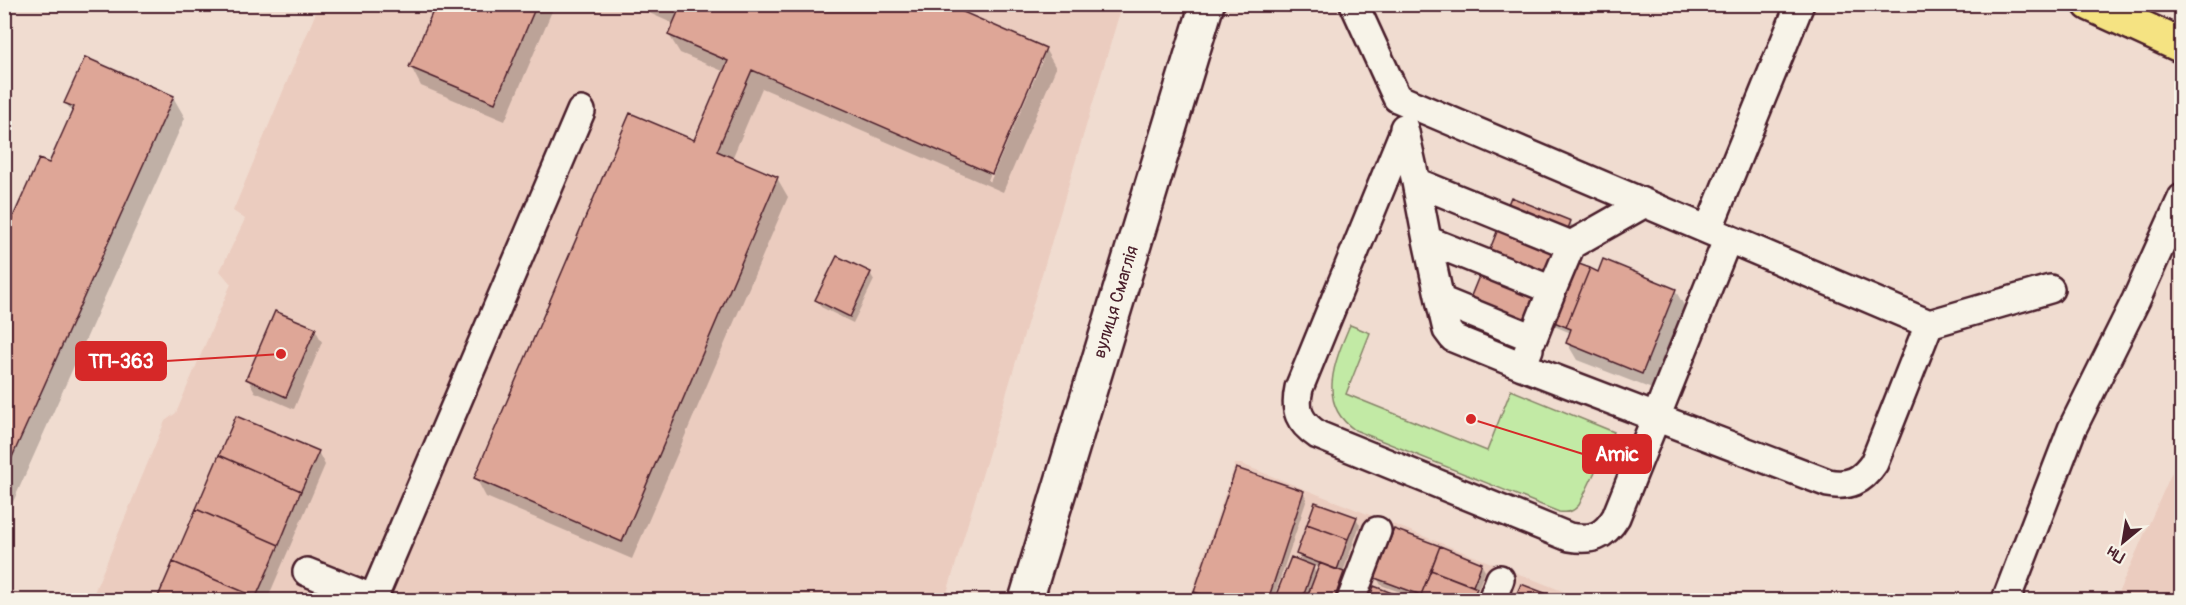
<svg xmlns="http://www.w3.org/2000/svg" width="2186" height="605" viewBox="0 0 2186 605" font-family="Pangolin,sans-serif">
	<rect width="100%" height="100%" fill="#f0dcd0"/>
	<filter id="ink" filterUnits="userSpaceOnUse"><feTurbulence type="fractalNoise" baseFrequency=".0167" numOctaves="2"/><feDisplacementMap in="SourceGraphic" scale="12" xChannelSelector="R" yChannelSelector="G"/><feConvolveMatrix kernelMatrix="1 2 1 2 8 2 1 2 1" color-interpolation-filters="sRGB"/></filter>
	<g filter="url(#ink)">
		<path fill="#ebccbf" d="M319 5H1122L945 600H91L165 421 176 413 231 284 220 271 245 219 233 211Z
			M2181 452V600H2115Z
			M1235 464H1241L1585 600H1189Z"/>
		<path fill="#c2eaa5" stroke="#868468" stroke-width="1.5" d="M1350 325 1370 333 1346 394 1487 451 1511 390 1614 432 1579 505C1573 512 1568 513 1559 512L1355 430C1316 404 1335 360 1350 325Z"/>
		<path fill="#0003" fill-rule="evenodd" d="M437 4H555L505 121 421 86 411 67Z
			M629 4H941L1045 49 1056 68 1003 192 762 88 732 159 777 178 788 197 632 559 486 497 476 478 695 142 725 72 680 53 669 35 674 24ZM1040 59H1043L990 182 988 180Z
			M173 97 185 118 4 522V267L6 263 4 260V240L50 165 73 114 66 103Z
			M1570 222 1574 229 1562 259 1599 274 1675 290 1685 307 1652 389 1577 360 1567 343 1571 333 1537 319 1519 363Z
			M870 273 874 280 853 323 821 307 817 300Z
			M315 329 322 342 294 409 255 392 248 379Z
			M318 452 325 465 267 600H160L159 598Z
			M1237 470 1303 492 1307 499 1273 600H1193Z
			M1356 518 1360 525 1343 572 1347 580 1339 600H1281L1278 595 1303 564 1298 554ZM1311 564 1320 568 1317 575Z
			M1395 531 1481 564 1485 571 1477 591 1480 596 1478 600H1408L1411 596 1381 585 1377 578Z
			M1522 586 1559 600H1516Z"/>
		<path fill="#dea697" stroke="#4a1f2b" stroke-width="1.5" d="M436 4H537L495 103 409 67Z
			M660 4H945L1046 48 992 174 752 70 717 151 778 177 622 542 474 478 630 113 694 140 728 61 668 35 678 12Z
			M85 57 174 96 4 475V264L8 256 4 254V237L39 159 49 163 74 107 64 103Z
			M1511 197 1571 221 1557 256 1590 268 1566 327 1533 313 1515 357 1456 333Z
			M837 256 871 272 850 317 815 300Z
			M1603 259 1676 289 1642 374 1566 343 1571 329 1566 327 1590 268 1598 272Z
			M275 311 316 328 286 397 246 379Z
			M236 416 319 451 301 491 219 455Z
			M219 455 301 491 279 545 196 509Z
			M1236 468 1304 491 1268 600H1219L1194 592Z
			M1315 502 1357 517 1348 539 1307 524Z
			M196 509 279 545 256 597 173 562Z
			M1307 524 1348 539 1337 570 1296 554Z
			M1394 529 1440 546 1421 595 1375 578Z
			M1440 546 1482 563 1473 586 1431 570Z
			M1291 557 1314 566 1302 600H1290L1276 595Z
			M173 562 256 597 255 600H162L157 599Z
			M1320 563 1344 572 1334 600H1306Z
			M1431 570 1477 588 1472 600H1435L1421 595Z
			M1521 584 1563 600H1514Z
			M1374 586 1402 597 1401 600H1369Z
			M1194 592 1219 600H1191Z
			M1410 595 1421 600H1407Z"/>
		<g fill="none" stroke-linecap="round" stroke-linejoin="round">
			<g stroke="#4a1f2b" stroke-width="32">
				<path id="service" d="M1354 4 1397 98 1708 230 1800 4
					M1404 128 1416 182 1571 245 1645 203
					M1404 131 1299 388C1294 411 1299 422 1318 435L1569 537C1592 541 1604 537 1616 517L1728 238
					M1416 182 1427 240 1552 290 1571 245
					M1427 240 1440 300 1533 338 1552 290
					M1440 300 1447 330 1453 338 1522 366 1529 349
					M1929 324 2050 289
					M1522 366 1828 483C1849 487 1862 481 1874 463L1929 324 1708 230
					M307 572 377 600
					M373 599 581 111
					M1351 600 1377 531
					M1492 600 1500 579
					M2006 600 2072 429 2136 300 2182 198"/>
			</g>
			<g stroke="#4a1f2b" stroke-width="38">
				<path id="tertiary" d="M1026 600 1207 4"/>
			</g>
			<g stroke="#4a1f2b" stroke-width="38">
				<path id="primary" d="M2090 4 2182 46"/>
			</g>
			<use href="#service" stroke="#f7f3e8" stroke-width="27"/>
			<use href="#tertiary" stroke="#f7f3e8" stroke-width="33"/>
			<use href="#primary" stroke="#f5e382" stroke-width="33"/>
		</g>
	</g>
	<g text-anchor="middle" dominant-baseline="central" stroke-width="4.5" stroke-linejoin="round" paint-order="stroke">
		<g font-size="18" fill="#4a1f2b" stroke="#f7f3e8">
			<text transform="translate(1116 302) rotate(-73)">вулиця Смаглія</text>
		</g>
	</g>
	<path fill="none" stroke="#d62828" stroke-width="2" d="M281 354L166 361M1471 419L1583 454"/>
	<g fill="#d62828" stroke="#f7f3e8" stroke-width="2">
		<circle cx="281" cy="354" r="6"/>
		<circle cx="1471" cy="419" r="6"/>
	</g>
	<g fill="#d62828" stroke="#d62828" stroke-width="2">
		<rect x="76" y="342" width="90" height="38" rx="6"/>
		<rect x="1583" y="435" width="68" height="38" rx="6"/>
	</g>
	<g font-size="20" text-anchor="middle" font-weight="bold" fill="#fff">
		<text x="121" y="368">ТП-363</text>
		<text x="1617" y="461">Amic</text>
	</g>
	<rect width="2186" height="605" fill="none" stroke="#f7f3e8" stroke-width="24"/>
	<rect x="12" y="12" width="2162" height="581" fill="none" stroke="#4a1f2b" stroke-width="2" filter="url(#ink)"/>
	<g transform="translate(2123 542) rotate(210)" stroke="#f7f3e8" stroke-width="4.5" paint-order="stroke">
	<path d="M0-4.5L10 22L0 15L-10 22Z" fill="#4a1f2b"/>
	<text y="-9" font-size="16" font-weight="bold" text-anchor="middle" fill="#4a1f2b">Пн</text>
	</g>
</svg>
